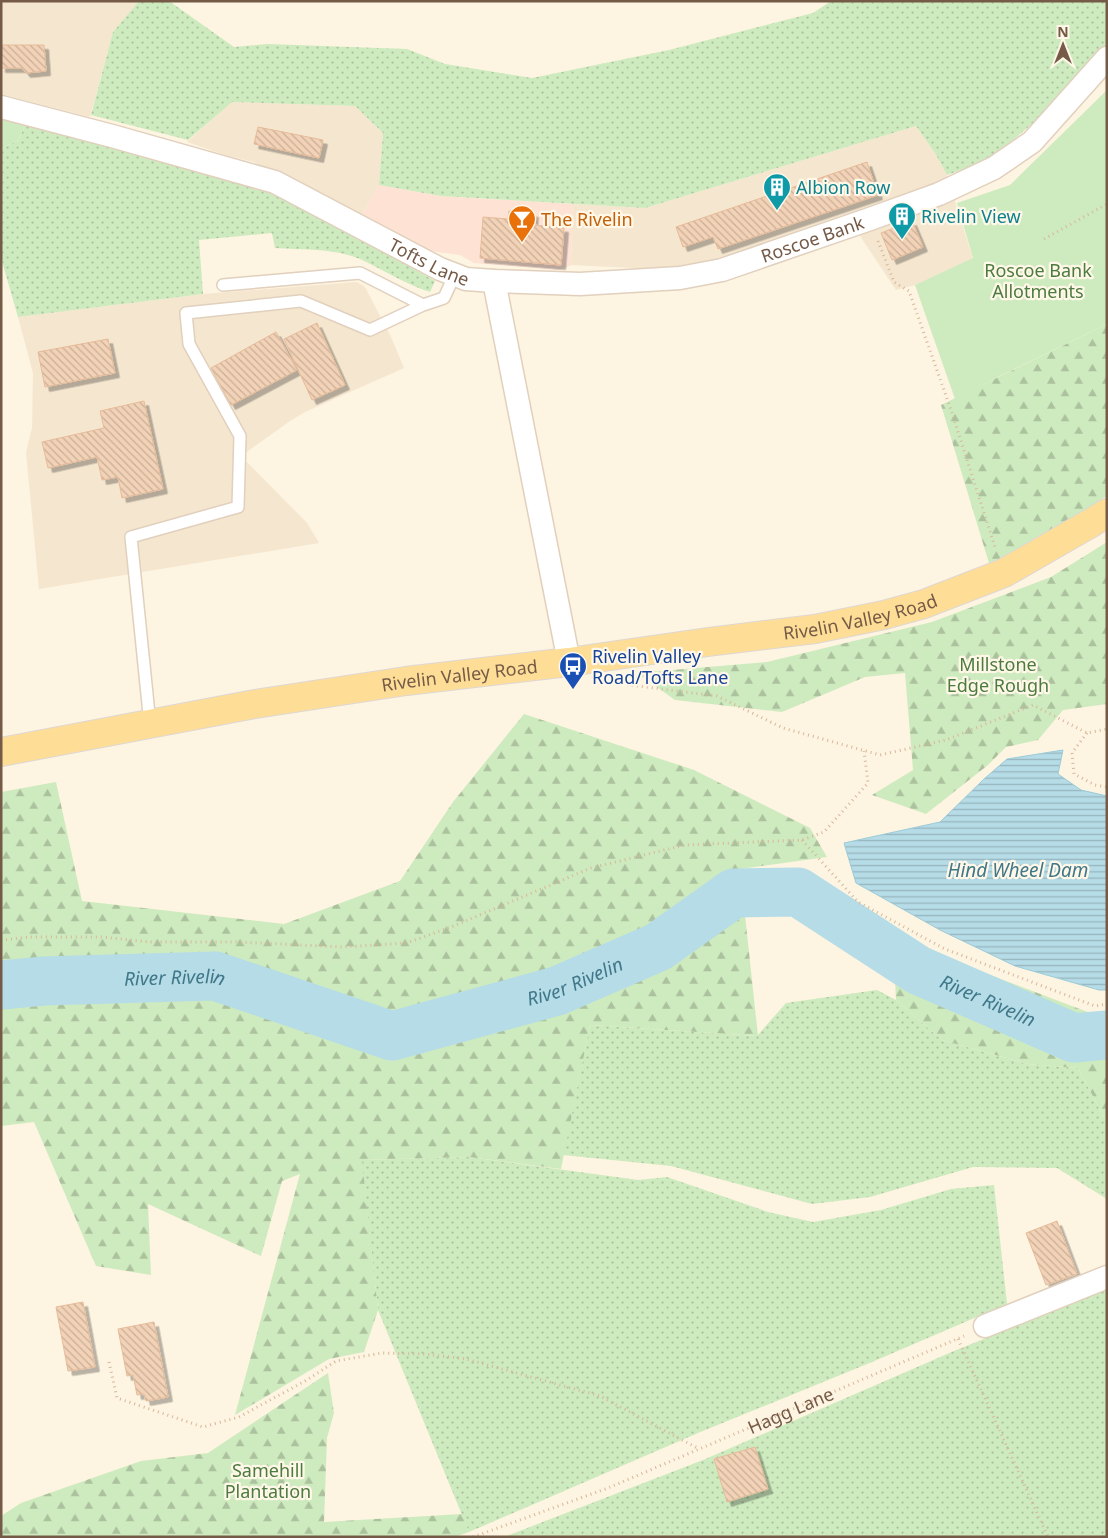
<svg xmlns="http://www.w3.org/2000/svg" width="1108" height="1538" viewBox="0 0 1108 1538" font-family="'Noto Sans',sans-serif">
	<defs>
		<pattern id="grass-dots" width="8" height="8" patternUnits="userSpaceOnUse" patternTransform="scale(1.25)"><rect width="8" height="8" fill="#ceebbf"/><path d="M2 2h.1M6 6h.1" fill="none" stroke="#acc19d" stroke-width="1.8" stroke-linecap="round"/></pattern>
		<pattern id="forest-firs" width="22" height="20" patternUnits="userSpaceOnUse" patternTransform="scale(1.25)"><rect width="22" height="20" fill="#ceebbf"/><path d="M5 1l3.5 6h-7zM16 11l3.5 6h-7z" fill="#acc19d"/></pattern>
		<pattern id="water-rules" width="6" height="5" patternUnits="userSpaceOnUse" patternTransform="scale(1.25)"><rect width="6" height="5" fill="#b5dce7"/><path d="M0 2.5h6" fill="none" stroke="#98b5bd"/></pattern>
		<pattern id="building-back-hatch" width="6" height="6" patternUnits="userSpaceOnUse" patternTransform="scale(1.25)"><rect width="6" height="6" fill="#f3d3b8"/><path d="M-1 5l2 2M0 0l6 6M5-1l2 2" fill="none" stroke="#c9ae97"/></pattern>
		<filter id="shadow"><feDropShadow dx="4.5" dy="4.5" stdDeviation="0" flood-color="#0004"/></filter>
	</defs>
	<rect width="100%" height="100%" fill="#fdf4e1"/>
	<path fill="#f5e6cf" d="M1 1H139L113 32 90 117 1 94Z
		M231 102 355 106 383 133 379 185 360 218 254 162 225 155 187 142Z
		M916 126 935 153 947 175 973 259 915 285 896 290 862 239 852 213 715 263 655 269 571 265 573 204 645 208Z
		M357 282 365 287 391 337 404 368 305 412 290 421 241 456 307 523 319 543 39 589 26 452 32 428 33 373 18 317 203 294Z"/>
	<path fill="#fee3d4" d="M379 185 441 196 573 204 571 265 561 270 474 263 460 255 415 249 360 218Z"/>
	<path fill="url(#grass-dots)" d="M139 1H169L234 47 267 44 407 49 445 64 532 78 669 50 813 13 831 1H1107V47C1067 88 1029 135 979 163 969 168 957 171 947 175L935 153 916 126 645 208 441 196 379 185 383 133 355 106 232 102 188 140 91 115 113 32Z
		M26 123 280 194 435 281 430 292C405 284 384 270 360 259 334 248 303 250 275 248L272 233 199 240 203 294 18 317 1 258V149L18 140Z
		M877 990 896 1000 942 1040 1028 1064 1078 1068 1107 1123V1199L1057 1168 973 1167 870 1197 812 1204 671 1166 563 1155 590 1025 757 1036 786 1003Z
		M469 1157 638 1180 667 1177 768 1212 813 1222 881 1210 951 1189 994 1185 1007 1304 872 1362 698 1433 469 1532 378 1310 361 1160Z
		M1107 1289V1537H504L703 1460 954 1351Z"/>
	<path fill="url(#forest-firs)" d="M1107 324V496L1019 551 989 563 941 405Z
		M1107 542V704L1063 710 1038 740 1006 747 988 765 926 814 872 795 913 770 905 673 865 677 782 712 675 700 637 673 767 662 932 622 1051 577Z
		M524 714 694 770 810 828 827 857 740 869 758 1036 590 1025 561 1169 469 1157 362 1160 378 1310 364 1352 329 1359 235 1415 300 1174 282 1181 261 1256 148 1204 151 1275 96 1266 34 1122 1 1126V792L56 782 82 901 284 924 400 881 453 802Z
		M893 938 1093 1014 1107 1012V1123L1078 1068 1028 1064 942 1040 896 1000Z
		M328 1373 334 1413 327 1438 324 1522 462 1514 469 1532 455 1537H1V1516L21 1503 141 1461 208 1453Z"/>
	<path fill="#ceebbf" d="M1107 90V324L1002 375 955 399 915 285 973 258 957 203 1010 185Z
		M1 118 26 123 18 140 1 149Z"/>
	<path fill="url(#water-rules)" stroke="#9bcbd9" d="M1063 750 1058 774 1081 790 1107 796V990H1099L1015 966 940 930 856 883 844 843 940 822 984 779 1007 759Z"/>
	<g fill="none" stroke-linecap="round" stroke-linejoin="round">
		<path stroke="#b5dce7" stroke-width="49" id="s1" d="M1 985 44 981 215 976 392 1036 557 991 658 947 734 893 798 892 918 970 1074 1038 1107 1035"/>
	</g>
	<path fill="url(#building-back-hatch)" stroke="#e6bb98" filter="url(#shadow)" d="M1 45H44L46 71 26 73 22 68H1Z
		M258 127 323 140 319 158 254 144Z
		M867 162 878 195 718 249 713 237 683 247 676 227Z
		M509 211 534 213 533 225 564 228 561 265 480 258 483 217 508 219Z
		M912 221 923 247 892 260 881 233Z
		M317 323 345 385 312 400 284 339Z
		M276 332 297 370 231 405 211 368Z
		M108 339 115 373 45 387 38 352Z
		M144 401 163 489 122 498 118 477 102 480 97 457 48 468 42 442 104 428 100 411Z
		M1057 1221 1077 1274 1046 1285 1026 1233Z
		M83 1302 95 1367 68 1371 56 1307Z
		M154 1322 168 1397 146 1401 144 1394 137 1395 133 1375 127 1376 118 1329Z
		M755 1447 768 1489 727 1502 714 1459Z"/>
	<g fill="none" stroke-linecap="round" stroke-linejoin="round">
		<g stroke="#e1d0bd" stroke-width="14">
			<path id="lane" d="M223 285 360 273 423 305 444 298 455 274
				M150 724 131 537 238 507 240 436 189 344 186 313 301 301 370 330 423 305"/>
		</g>
		<g stroke="#e1d0bd" stroke-width="25">
			<g id="street">
				<path id="s3" d="M1 107 112 136 275 182 440 269 466 279 494 281 580 284 680 278 722 270 870 219 939 194 994 168 1032 142 1107 58"/>
				<path d="M494 281 569 662"/>
				<path d="M985 1326 1107 1277"/>
			</g>
		</g>
		<g stroke="#ded7d3" stroke-width="30">
			<g id="primary">
				<path id="s4" d="M1 752 255 704 406 681 569 662 708 642 815 629 884 615 924 604 1004 573 1091 523 1107 513"/>
			</g>
		</g>
		<g stroke="#d8b79b" stroke-width="3" stroke-dasharray="1 4" stroke-linecap="butt">
			<path d="M1044 239 1107 204"/>
			<path d="M878 241 894 282 909 291 951 410 995 547"/>
			<path d="M622 684 717 696 783 728 880 755 946 740 1033 705 1087 733 1107 729"/>
			<path d="M1087 733 1072 753 1074 774 1095 785 1107 787"/>
			<path d="M802 840 858 902 945 949 1095 1006 1107 1004"/>
			<path d="M1 940 30 937H101L150 942H238L343 947 407 943 456 925 591 868 685 845 802 840 824 832 868 783 864 751"/>
			<path d="M958 1339 1048 1537"/>
			<path d="M109 1362 117 1398 203 1427 239 1417 307 1380 336 1361 382 1353 424 1354 466 1359 600 1396 699 1449"/>
			<path id="s2" d="M473 1537 608 1488 964 1336"/>
		</g>
		<use href="#lane" stroke="#fff" stroke-width="11"/>
		<use href="#street" stroke="#fff" stroke-width="22"/>
		<use href="#primary" stroke="#fede97" stroke-width="28"/>
	</g>
	<defs>
		<g id="building-pin" transform="scale(1.4375)"><path d="M0 17L-7.5 6A9.5 9.5 0 1 1 7.5 6Z" fill="#0f9aa8" stroke="#fff7e8"/><path d="M-4-6H4V6H1V3H-1V6H-4ZM-2.5-4.3h1.7v1.8h-1.7ZM.8-4.3h1.7v1.8H.8ZM-2.5-1h1.7V.8h-1.7ZM.8-1h1.7V.8H.8Z" fill="#fff"/></g>
		<g id="bar-pin" transform="scale(1.4375)"><path d="M0 17L-7.5 6A9.5 9.5 0 1 1 7.5 6Z" fill="#e8710a" stroke="#fff7e8"/><path d="M-6-5H6L.8 .8V4.5H3.5V6h-7V4.5H-.8V.8Z" fill="#fff"/></g>
		<g id="bus-pin" transform="scale(1.4375)"><path d="M0 17L-7.5 6A9.5 9.5 0 1 1 7.5 6Z" fill="#1a4fb4" stroke="#fff7e8"/><path d="M-5-6H5V4H4V6H2V4H-2V6H-4V4H-5ZM-3.5-4V0h7V-4ZM-3.5 1.2v1.5H-2V1.2ZM2 1.2v1.5H3.5V1.2Z" fill="#fff"/></g>
	</defs>
	<g fill-rule="evenodd">
		<use href="#building-pin" x="777" y="187"/>
		<use href="#building-pin" x="902" y="216"/>
		<use href="#bar-pin" x="522" y="219"/>
		<use href="#bus-pin" x="573" y="666"/>
	</g>
	<g text-anchor="middle" dominant-baseline="central" stroke-width="4.5" stroke-linejoin="round" paint-order="stroke">
		<g font-size="18" fill="#0d838f" stroke="#fff7e8" text-anchor="start">
			<text x="796" y="187">Albion Row</text>
			<text x="921" y="216">Rivelin View</text>
		</g>
		<g font-size="18" fill="#c56008" stroke="#fff7e8" text-anchor="start">
			<text x="541" y="219">The Rivelin</text>
		</g>
		<g font-size="18" fill="#755a47" stroke="#fff7e8">
			<text stroke="none"><textPath href="#s3" startOffset="851">Roscoe Bank</textPath></text>
			<text stroke="none"><textPath href="#s3" startOffset="458">Tofts Lane</textPath></text>
			<text stroke="none"><textPath href="#s4" startOffset="870">Rivelin Valley Road</textPath></text>
			<text stroke="none"><textPath href="#s4" startOffset="465">Rivelin Valley Road</textPath></text>
			<text stroke="none"><textPath href="#s2" startOffset="342">Hagg Lane</textPath></text>
		</g>
		<g font-size="18" fill="#4c7b3f" stroke="#fff7e8">
			<text x="1038" y="270">Roscoe Bank<tspan x="1038" dy="21">Allotments</tspan></text>
			<text x="998" y="664">Millstone<tspan x="998" dy="21">Edge Rough</tspan></text>
			<text x="268" y="1470">Samehill<tspan x="268" dy="21">Plantation</tspan></text>
		</g>
		<g font-size="18" fill="#164399" stroke="#fff7e8" text-anchor="start">
			<text x="592" y="656">Rivelin Valley<tspan x="592" dy="21">Road/Tofts Lane</tspan></text>
		</g>
		<g font-size="19" font-style="italic" fill="#417889" stroke="#fff7e8">
			<text x="1018" y="870">Hind Wheel Dam</text>
			<text stroke="none"><textPath href="#s1" startOffset="592">River Rivelin</textPath></text>
			<text stroke="none"><textPath href="#s1" startOffset="174">River Rivelin</textPath></text>
			<text stroke="none"><textPath href="#s1" startOffset="1059">River Rivelin</textPath></text>
		</g>
	</g>
	<rect width="1108" height="1538" fill="none" stroke="#755a47" stroke-width="5"/>
	<g transform="translate(1063 45)" stroke="#fff7e8" stroke-width="4" paint-order="stroke">
	<path d="M0-4L9 19L0 12L-9 19Z" fill="#755a47"/>
	<text y="-8" font-size="14" font-weight="bold" text-anchor="middle" fill="#755a47">N</text>
	</g>
</svg>
